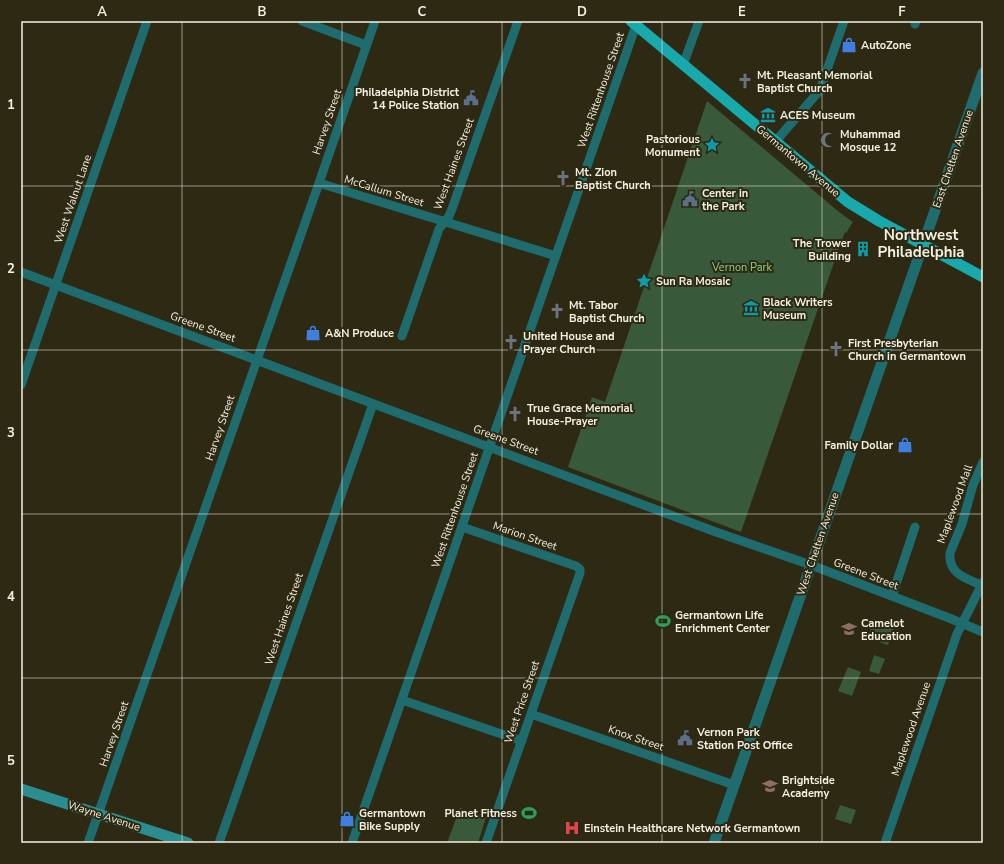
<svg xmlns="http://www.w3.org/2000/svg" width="1004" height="864" viewBox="0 0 1004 864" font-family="'Nunito Sans',sans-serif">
	<rect width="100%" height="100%" fill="#2e2912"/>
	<path fill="#39593b" d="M707 101 839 212 853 222 846 233 845 232 840 245 741 532 568 467 592 397 605 402Z
		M874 619 895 626 888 645 868 638Z
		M874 655 885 659 879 674 869 671Z
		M848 667 861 672 852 696 838 691Z
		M840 805 856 810 851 824 835 819Z
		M460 808 486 817 478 843H447Z"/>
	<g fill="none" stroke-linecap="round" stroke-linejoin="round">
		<path stroke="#1e6c6d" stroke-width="9" d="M302 21 366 45
			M915 24 916 21
			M683 65 699 21
			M775 142 820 90 844 21
			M319 183 556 256
			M21 272 716 532 811 565 949 618 983 632
			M402 336 439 229 449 216 452 209 518 21
			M21 385 147 21
			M462 527 576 566 580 569V573L486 843
			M981 585C966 578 948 574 950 553L962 524 973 485 983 462
			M892 596 915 527
			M402 700 522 741
			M531 714 734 785
			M88 843 319 183 375 21
			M219 843 373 404
			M352 843 636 25
			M885 843 957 634 983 582"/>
		<path stroke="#1e6c6d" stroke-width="11" d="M714 843 983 73"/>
		<path stroke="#2b8d8f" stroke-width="11" d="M21 789 188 843"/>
		<path stroke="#18a9ac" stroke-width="11" d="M631 21 848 202 879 221 983 277"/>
	</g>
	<path fill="none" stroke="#f3f0e2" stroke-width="1" stroke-opacity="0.55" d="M182 21V843M342 21V843M502 21V843M662 21V843M822 21V843M21 186H983M21 350H983M21 514H983M21 678H983"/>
	<defs>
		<g id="shop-bare" transform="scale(1.2)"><path d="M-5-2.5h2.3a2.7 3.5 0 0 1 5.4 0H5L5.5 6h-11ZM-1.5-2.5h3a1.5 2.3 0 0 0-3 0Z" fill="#3f7fe0" stroke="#2e2912" stroke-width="2.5" paint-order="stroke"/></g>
		<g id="church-bare" transform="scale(1.2)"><path d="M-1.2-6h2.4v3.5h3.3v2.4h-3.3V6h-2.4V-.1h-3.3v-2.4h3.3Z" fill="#6b7280" stroke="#2e2912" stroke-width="2.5" paint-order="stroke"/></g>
		<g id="civic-bare" transform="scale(1.2)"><path d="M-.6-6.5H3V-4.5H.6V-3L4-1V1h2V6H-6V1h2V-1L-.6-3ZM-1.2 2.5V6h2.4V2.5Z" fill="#5c6f8a" stroke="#2e2912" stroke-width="2.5" paint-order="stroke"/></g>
		<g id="museum-bare" transform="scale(1.2)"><path d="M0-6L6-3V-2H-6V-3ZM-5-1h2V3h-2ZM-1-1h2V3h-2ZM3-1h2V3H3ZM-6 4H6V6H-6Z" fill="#0f9aa8" stroke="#2e2912" stroke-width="2.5" paint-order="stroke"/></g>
		<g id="mosque-bare" transform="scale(1.2)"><path d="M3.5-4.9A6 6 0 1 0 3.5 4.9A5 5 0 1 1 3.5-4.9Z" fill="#6b7280" stroke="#2e2912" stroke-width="2.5" paint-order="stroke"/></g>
		<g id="sight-bare" transform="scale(1.2)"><path d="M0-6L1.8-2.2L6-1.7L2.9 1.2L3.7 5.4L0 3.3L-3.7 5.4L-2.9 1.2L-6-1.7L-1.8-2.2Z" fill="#0f9aa8" stroke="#2e2912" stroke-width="2.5" paint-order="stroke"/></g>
		<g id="building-bare" transform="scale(1.2)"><path d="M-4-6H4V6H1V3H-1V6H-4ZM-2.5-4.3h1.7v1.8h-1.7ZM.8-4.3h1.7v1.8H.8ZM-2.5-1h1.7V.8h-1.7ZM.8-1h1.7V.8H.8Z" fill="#0f9aa8" stroke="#2e2912" stroke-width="2.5" paint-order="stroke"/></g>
		<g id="stadium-bare" transform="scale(1.2)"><path d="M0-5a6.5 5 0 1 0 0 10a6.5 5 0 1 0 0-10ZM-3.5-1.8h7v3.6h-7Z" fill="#2e9e5b" stroke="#2e2912" stroke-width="2.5" paint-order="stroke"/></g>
		<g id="school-bare" transform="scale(1.2)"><path d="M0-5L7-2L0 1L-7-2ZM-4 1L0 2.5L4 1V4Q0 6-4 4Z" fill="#8d6e63" stroke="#2e2912" stroke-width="2.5" paint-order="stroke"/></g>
		<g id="hospital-bare" transform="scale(1.2)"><path d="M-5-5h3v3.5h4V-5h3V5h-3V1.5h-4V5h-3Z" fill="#e0444e" stroke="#2e2912" stroke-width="2.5" paint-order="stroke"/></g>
	</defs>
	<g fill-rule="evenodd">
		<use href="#shop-bare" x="849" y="45"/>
		<use href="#church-bare" x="745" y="81"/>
		<use href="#civic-bare" x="471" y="98"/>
		<use href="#museum-bare" x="768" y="115"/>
		<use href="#mosque-bare" x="828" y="140"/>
		<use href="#sight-bare" x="712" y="145"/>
		<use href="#church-bare" x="563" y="178"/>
		<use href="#civic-bare" x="690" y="199"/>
		<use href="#building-bare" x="863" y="249"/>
		<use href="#sight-bare" x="644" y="281"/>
		<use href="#museum-bare" x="751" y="308"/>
		<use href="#church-bare" x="557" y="311"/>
		<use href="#shop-bare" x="313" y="333"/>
		<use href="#church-bare" x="511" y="342"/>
		<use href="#church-bare" x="836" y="349"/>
		<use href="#church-bare" x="515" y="414"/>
		<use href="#shop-bare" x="905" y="445"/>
		<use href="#stadium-bare" x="663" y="621"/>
		<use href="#school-bare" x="849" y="629"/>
		<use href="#civic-bare" x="685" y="738"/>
		<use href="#school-bare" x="770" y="786"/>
		<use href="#stadium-bare" x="529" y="813"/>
		<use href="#shop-bare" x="347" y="819"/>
		<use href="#hospital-bare" x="572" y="828"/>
	</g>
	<g text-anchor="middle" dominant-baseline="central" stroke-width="4" stroke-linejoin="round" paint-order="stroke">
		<g font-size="11" font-weight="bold" fill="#f3f0e2" stroke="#2e2912" text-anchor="start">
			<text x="861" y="45">AutoZone</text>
			<text x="757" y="75">Mt. Pleasant Memorial<tspan x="757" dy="13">Baptist Church</tspan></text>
			<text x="459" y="92" text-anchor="end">Philadelphia District<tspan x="459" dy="13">14 Police Station</tspan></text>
			<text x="780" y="115">ACES Museum</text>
			<text x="840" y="134">Muhammad<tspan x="840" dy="13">Mosque 12</tspan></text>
			<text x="700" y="139" text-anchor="end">Pastorious<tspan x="700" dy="13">Monument</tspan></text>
			<text x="575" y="172">Mt. Zion<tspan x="575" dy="13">Baptist Church</tspan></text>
			<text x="702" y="193">Center in<tspan x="702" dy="13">the Park</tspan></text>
			<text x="851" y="243" text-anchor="end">The Trower<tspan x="851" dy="13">Building</tspan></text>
			<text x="656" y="281">Sun Ra Mosaic</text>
			<text x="763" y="302">Black Writers<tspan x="763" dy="13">Museum</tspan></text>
			<text x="569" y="305">Mt. Tabor<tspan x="569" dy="13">Baptist Church</tspan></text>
			<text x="325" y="333">A&amp;N Produce</text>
			<text x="523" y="336">United House and<tspan x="523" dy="13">Prayer Church</tspan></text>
			<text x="848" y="343">First Presbyterian<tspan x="848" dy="13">Church in Germantown</tspan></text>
			<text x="527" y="408">True Grace Memorial<tspan x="527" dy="13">House-Prayer</tspan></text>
			<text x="893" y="445" text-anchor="end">Family Dollar</text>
			<text x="675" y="615">Germantown Life<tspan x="675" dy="13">Enrichment Center</tspan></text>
			<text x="861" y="623">Camelot<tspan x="861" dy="13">Education</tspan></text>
			<text x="697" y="732">Vernon Park<tspan x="697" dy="13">Station Post Office</tspan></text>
			<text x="782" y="780">Brightside<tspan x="782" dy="13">Academy</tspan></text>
			<text x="359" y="813">Germantown<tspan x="359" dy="13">Bike Supply</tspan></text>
			<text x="517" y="813" text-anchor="end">Planet Fitness</text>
			<text x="584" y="828">Einstein Healthcare Network Germantown</text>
		</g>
		<g font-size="11" fill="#f3f0e2" stroke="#2e2912">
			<text transform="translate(601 90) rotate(-71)">West Rittenhouse Street</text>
			<text transform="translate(327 122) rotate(-71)">Harvey Street</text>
			<text transform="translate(953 159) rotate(-71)">East Chelten Avenue</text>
			<text transform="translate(798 161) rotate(40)">Germantown Avenue</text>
			<text transform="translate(454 164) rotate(-70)">West Haines Street</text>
			<text transform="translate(384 191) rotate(17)">McCallum Street</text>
			<text transform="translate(73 199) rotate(-71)">West Walnut Lane</text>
			<text transform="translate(203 327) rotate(20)">Greene Street</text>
			<text transform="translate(220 428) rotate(-71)">Harvey Street</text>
			<text transform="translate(506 440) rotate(20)">Greene Street</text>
			<text transform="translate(955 504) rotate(-70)">Maplewood Mall</text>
			<text transform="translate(455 510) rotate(-71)">West Rittenhouse Street</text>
			<text transform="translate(525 536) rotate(19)">Marion Street</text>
			<text transform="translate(818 544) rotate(-71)">West Chelten Avenue</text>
			<text transform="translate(866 574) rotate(21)">Greene Street</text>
			<text transform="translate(284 619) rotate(-71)">West Haines Street</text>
			<text transform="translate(522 702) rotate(-71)">West Price Street</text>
			<text transform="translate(911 729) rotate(-71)">Maplewood Avenue</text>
			<text transform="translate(114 734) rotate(-71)">Harvey Street</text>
			<text transform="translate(636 738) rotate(19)">Knox Street</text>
			<text transform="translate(104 816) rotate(18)">Wayne Avenue</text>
		</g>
		<g font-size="11" fill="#86d78c" stroke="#2e2912">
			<text x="742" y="267">Vernon Park</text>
		</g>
		<g font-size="15" font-weight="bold" fill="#f3f0e2" stroke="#2e2912">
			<text x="921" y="235">Northwest<tspan x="921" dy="17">Philadelphia</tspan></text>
		</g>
	</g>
	<rect width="1004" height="864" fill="none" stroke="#2e2912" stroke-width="44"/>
	<rect x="22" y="22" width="960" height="820" fill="none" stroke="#f3f0e2" stroke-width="1.5"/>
	<g font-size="13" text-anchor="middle" font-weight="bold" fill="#f3f0e2">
		<text x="102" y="16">A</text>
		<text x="262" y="16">B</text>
		<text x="422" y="16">C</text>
		<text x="582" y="16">D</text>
		<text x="742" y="16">E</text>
		<text x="902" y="16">F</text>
		<text x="11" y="109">1</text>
		<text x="11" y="273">2</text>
		<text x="11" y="437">3</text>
		<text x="11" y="601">4</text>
		<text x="11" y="765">5</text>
	</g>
</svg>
